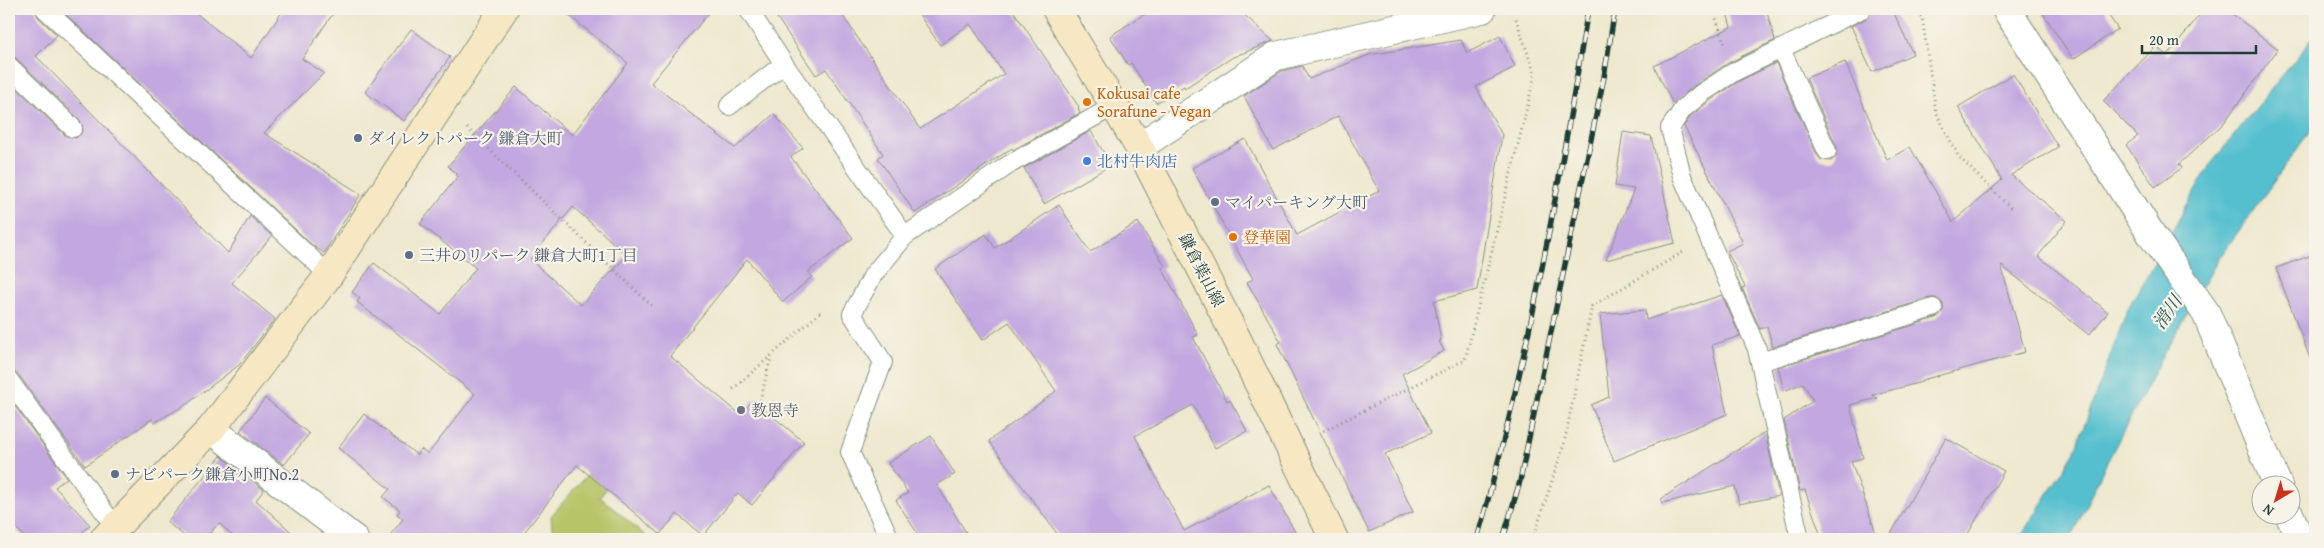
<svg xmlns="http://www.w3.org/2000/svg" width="2324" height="548" viewBox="0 0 2324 548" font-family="'Gentium Book Plus','Noto Serif JP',serif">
	<rect width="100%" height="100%" fill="#f7f3e8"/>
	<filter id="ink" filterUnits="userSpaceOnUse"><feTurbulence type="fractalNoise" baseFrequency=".02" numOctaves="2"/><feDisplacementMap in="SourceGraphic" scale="10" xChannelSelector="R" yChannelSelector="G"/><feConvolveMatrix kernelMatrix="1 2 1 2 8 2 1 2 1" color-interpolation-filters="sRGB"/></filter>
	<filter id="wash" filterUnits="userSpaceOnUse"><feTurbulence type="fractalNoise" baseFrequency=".0096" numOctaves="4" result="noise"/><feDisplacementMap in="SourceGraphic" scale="20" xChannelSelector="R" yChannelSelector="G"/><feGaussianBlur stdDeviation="1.12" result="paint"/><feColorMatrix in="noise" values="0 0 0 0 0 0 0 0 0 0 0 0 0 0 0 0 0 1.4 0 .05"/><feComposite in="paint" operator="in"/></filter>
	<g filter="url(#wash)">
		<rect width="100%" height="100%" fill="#eee8ce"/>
		<path fill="#b7c567" stroke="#6b814e" d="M674 375 686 388 600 497 649 539H553L551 516Z"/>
		<path fill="#54bfcf" stroke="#3a7e82" d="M2315 35V124L2218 260 2163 355 2103 470 2070 539H2019L2074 453 2128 308 2210 165Z"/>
		<g id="blocks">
			<path fill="#c2a7e0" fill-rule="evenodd" d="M17 9H35L38 17 57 35 36 56 228 253 250 216 272 236 232 283 275 319 239 365 187 404 154 423 152 419 85 466 18 374 9 370V81L66 136 76 138 83 130 80 120 16 58 9 56V17Z
				M60 9H191L251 58 284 9H336L302 59 324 73 264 133 361 194 324 253 313 246Z
				M561 9H712L651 83 735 148 774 114 803 148 791 157 853 238 808 272 812 277 783 302 747 259 670 356 741 415 753 400 804 442 752 505 738 493 703 536 677 514 660 534 577 465 519 539H387L403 519 397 514 400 510 383 497 390 489 338 448 364 414 417 455 421 449 428 454 475 394 357 302 360 298 352 292 374 263 440 314 476 268 420 224 458 176 448 166 516 87 572 135 628 63ZM573 207 627 255 581 305 530 259Z
				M771 9H838L920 129 1004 74 970 24 940 45 915 9H1012L1079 107 1078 108 1080 113 1013 150 1012 148 915 213 878 158 883 154 826 69 816 75Z
				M1153 9H1238L1273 41 1233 57 1185 88 1184 86 1156 103 1131 63 1128 65 1110 36Z
				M1726 9H1766L1775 40 1728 63 1695 85 1673 104 1654 66 1731 27Z
				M1872 9H1892L1913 54 1872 72 1851 26 1867 18Z
				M2040 9H2104L2118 29 2073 59Z
				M2204 9H2226L2278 49 2223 124 2179 164 2182 168 2155 187 2126 145 2138 136 2103 101 2156 46 2167 56Z
				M411 29 450 57 404 121 365 92Z
				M1500 36 1515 67 1476 87 1502 135 1477 290 1434 301 1441 341H1439L1444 351 1402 374 1431 433 1385 454 1413 512 1369 532 1277 344 1281 342 1247 282 1253 279 1192 168 1245 139 1297 235 1379 191 1338 116 1273 150 1244 96 1282 71 1302 66 1309 79 1369 55 1461 40 1467 53Z
				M1845 62 1887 160 1910 147 1953 222 2002 180 1958 107 2013 74 2058 147 2011 175 2067 221 2038 256 2108 312 2089 335 2001 265 2025 352 1922 380V382L1872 395 1878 398 1850 405 1863 458 1851 461 1878 539H1822L1805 490 1800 491 1784 420 1813 401 1803 383 1784 391 1778 367 1936 318 1943 311V304L1936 298H1930L1773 347 1767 327 1760 329 1742 288 1745 287 1727 251 1743 243 1684 126 1691 116 1708 102 1739 81 1776 63 1817 155 1821 160 1831 161 1836 157 1837 147 1806 78Z
				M1091 131 1111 165 1044 204 1024 168Z
				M1623 132 1651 136 1675 243 1606 260 1634 189 1615 186Z
				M1059 205 1090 252 1138 222 1165 266 1162 268 1198 335 1193 337 1227 401 1230 400 1247 431 1215 448 1193 405 1135 436 1184 531 1269 485 1299 539H1061L989 441 1056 391 1009 322 983 340 935 269 986 234 995 248Z
				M2315 254V363L2312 364 2276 268Z
				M1722 295 1740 336 1712 345 1727 414 1614 461 1591 405 1609 397 1600 314 1645 310 1646 320Z
				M9 398 67 478 55 487 90 525 75 539H26L9 520Z
				M265 398 309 434 284 465 240 431Z
				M1765 432 1779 496 1739 504 1735 486 1662 503 1661 499Z
				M931 436 955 474 937 485 970 539H921L896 500 908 493 888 463Z
				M1946 438 2004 471 1965 539H1888Z
				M221 456 264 490 256 500 299 539H236L219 523 205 539H188L167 522Z"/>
		</g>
	</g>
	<g filter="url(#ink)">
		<use href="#blocks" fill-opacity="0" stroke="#869281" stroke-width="1"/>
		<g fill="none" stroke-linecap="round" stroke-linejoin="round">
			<g stroke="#869281" stroke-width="20">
				<path id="lane" d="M45 9 329 275
					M748 9 784 64 905 236
					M1781 49 1827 151
					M9 66 73 128
					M729 106 784 64
					M1760 362 1933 308
					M9 380 116 528
					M888 535 850 452 883 362 852 314 873 275 905 236 1010 164 1114 106
					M1800 539 1757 349 1682 176 1670 128 1683 109 1702 93 1734 72 1862 9"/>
			</g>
			<g stroke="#869281" stroke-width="30">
				<path id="street" d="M2006 9 2153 237 2206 313 2278 486
					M1139 147 1276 56 1482 9
					M211 429 354 539
					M2290 516 2300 539"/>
			</g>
			<g stroke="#869281" stroke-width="30">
				<path id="secondary" d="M1056 9 1139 147 1236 337 1334 539
					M104 539 211 429 329 275 504 9"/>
			</g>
			<path stroke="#869281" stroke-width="3" stroke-dasharray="1 4" stroke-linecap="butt" d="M1713 9 1725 45
				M1907 9 1922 17 1936 112 1958 156 2011 208
				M467 128 654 308
				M733 389 823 310
				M759 405 771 357
				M1319 433 1465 360 1535 75 1515 16
				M1533 539 1564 444 1592 306 1683 252"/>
			<use href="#lane" stroke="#fff" stroke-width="18"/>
			<use href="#street" stroke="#fff" stroke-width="28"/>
			<use href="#secondary" stroke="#f7e8c3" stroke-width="28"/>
			<g stroke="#1f3d34" stroke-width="5.5">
				<path id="rail" d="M1477 539C1527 366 1559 187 1588 9
					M1503 539 1520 481 1604 77 1615 9"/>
			</g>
			<use href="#rail" stroke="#f7f3e8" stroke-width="4" stroke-dasharray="11" stroke-linecap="butt"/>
		</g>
	</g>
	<g fill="#e8710a" stroke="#f7f3e8" stroke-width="2">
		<circle cx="1087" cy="102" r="5"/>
		<circle cx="1233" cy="237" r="5"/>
	</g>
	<g fill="#5c6f8a" stroke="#f7f3e8" stroke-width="2">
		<circle cx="358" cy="138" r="5"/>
		<circle cx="1215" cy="202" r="5"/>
		<circle cx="409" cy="255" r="5"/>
		<circle cx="115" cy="474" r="5"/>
	</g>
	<circle fill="#3f7fe0" stroke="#f7f3e8" stroke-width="2" cx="1087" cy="161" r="5"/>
	<circle fill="#6b7280" stroke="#f7f3e8" stroke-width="2" cx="741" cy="410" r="5"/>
	<g text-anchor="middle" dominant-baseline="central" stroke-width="4.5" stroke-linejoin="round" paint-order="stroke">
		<g font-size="16" fill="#c56008" stroke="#f7f3e8" text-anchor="start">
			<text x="1097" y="93">Kokusai cafe<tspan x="1097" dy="18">Sorafune - Vegan</tspan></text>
			<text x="1243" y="237">登華園</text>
		</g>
		<g font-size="16" fill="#4e5e75" stroke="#f7f3e8" text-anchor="start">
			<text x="368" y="138">ダイレクトパーク 鎌倉大町</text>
			<text x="1225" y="202">マイパーキング大町</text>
			<text x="419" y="255">三井のリパーク 鎌倉大町1丁目</text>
			<text x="125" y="474">ナビパーク鎌倉小町No.2</text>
		</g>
		<g font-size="16" fill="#366cbe" stroke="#f7f3e8" text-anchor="start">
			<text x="1097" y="161">北村牛肉店</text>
		</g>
		<g font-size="16" fill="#1f3d34" stroke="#f7f3e8">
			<text transform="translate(1202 270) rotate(63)">鎌倉葉山線</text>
		</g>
		<g font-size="16" fill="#5b616d" stroke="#f7f3e8" text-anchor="start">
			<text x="751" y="410">教恩寺</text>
		</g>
		<g font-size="18" font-style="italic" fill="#2c5e5b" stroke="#f7f3e8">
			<text transform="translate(2167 312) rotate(-55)">滑川</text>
		</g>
	</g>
	<rect width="2324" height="548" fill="none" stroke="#f7f3e8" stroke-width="30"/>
	<g transform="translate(2276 500) rotate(218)"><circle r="24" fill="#f7f3e8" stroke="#a1aaa0"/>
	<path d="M0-4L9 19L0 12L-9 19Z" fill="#c8321e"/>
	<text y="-8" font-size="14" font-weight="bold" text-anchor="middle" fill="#1f3d34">N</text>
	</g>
	<path d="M2142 45v8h114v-8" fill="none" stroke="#1f3d34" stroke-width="2.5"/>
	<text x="2149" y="45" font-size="15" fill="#1f3d34" stroke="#f7f3e8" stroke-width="4" paint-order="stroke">20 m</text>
</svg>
